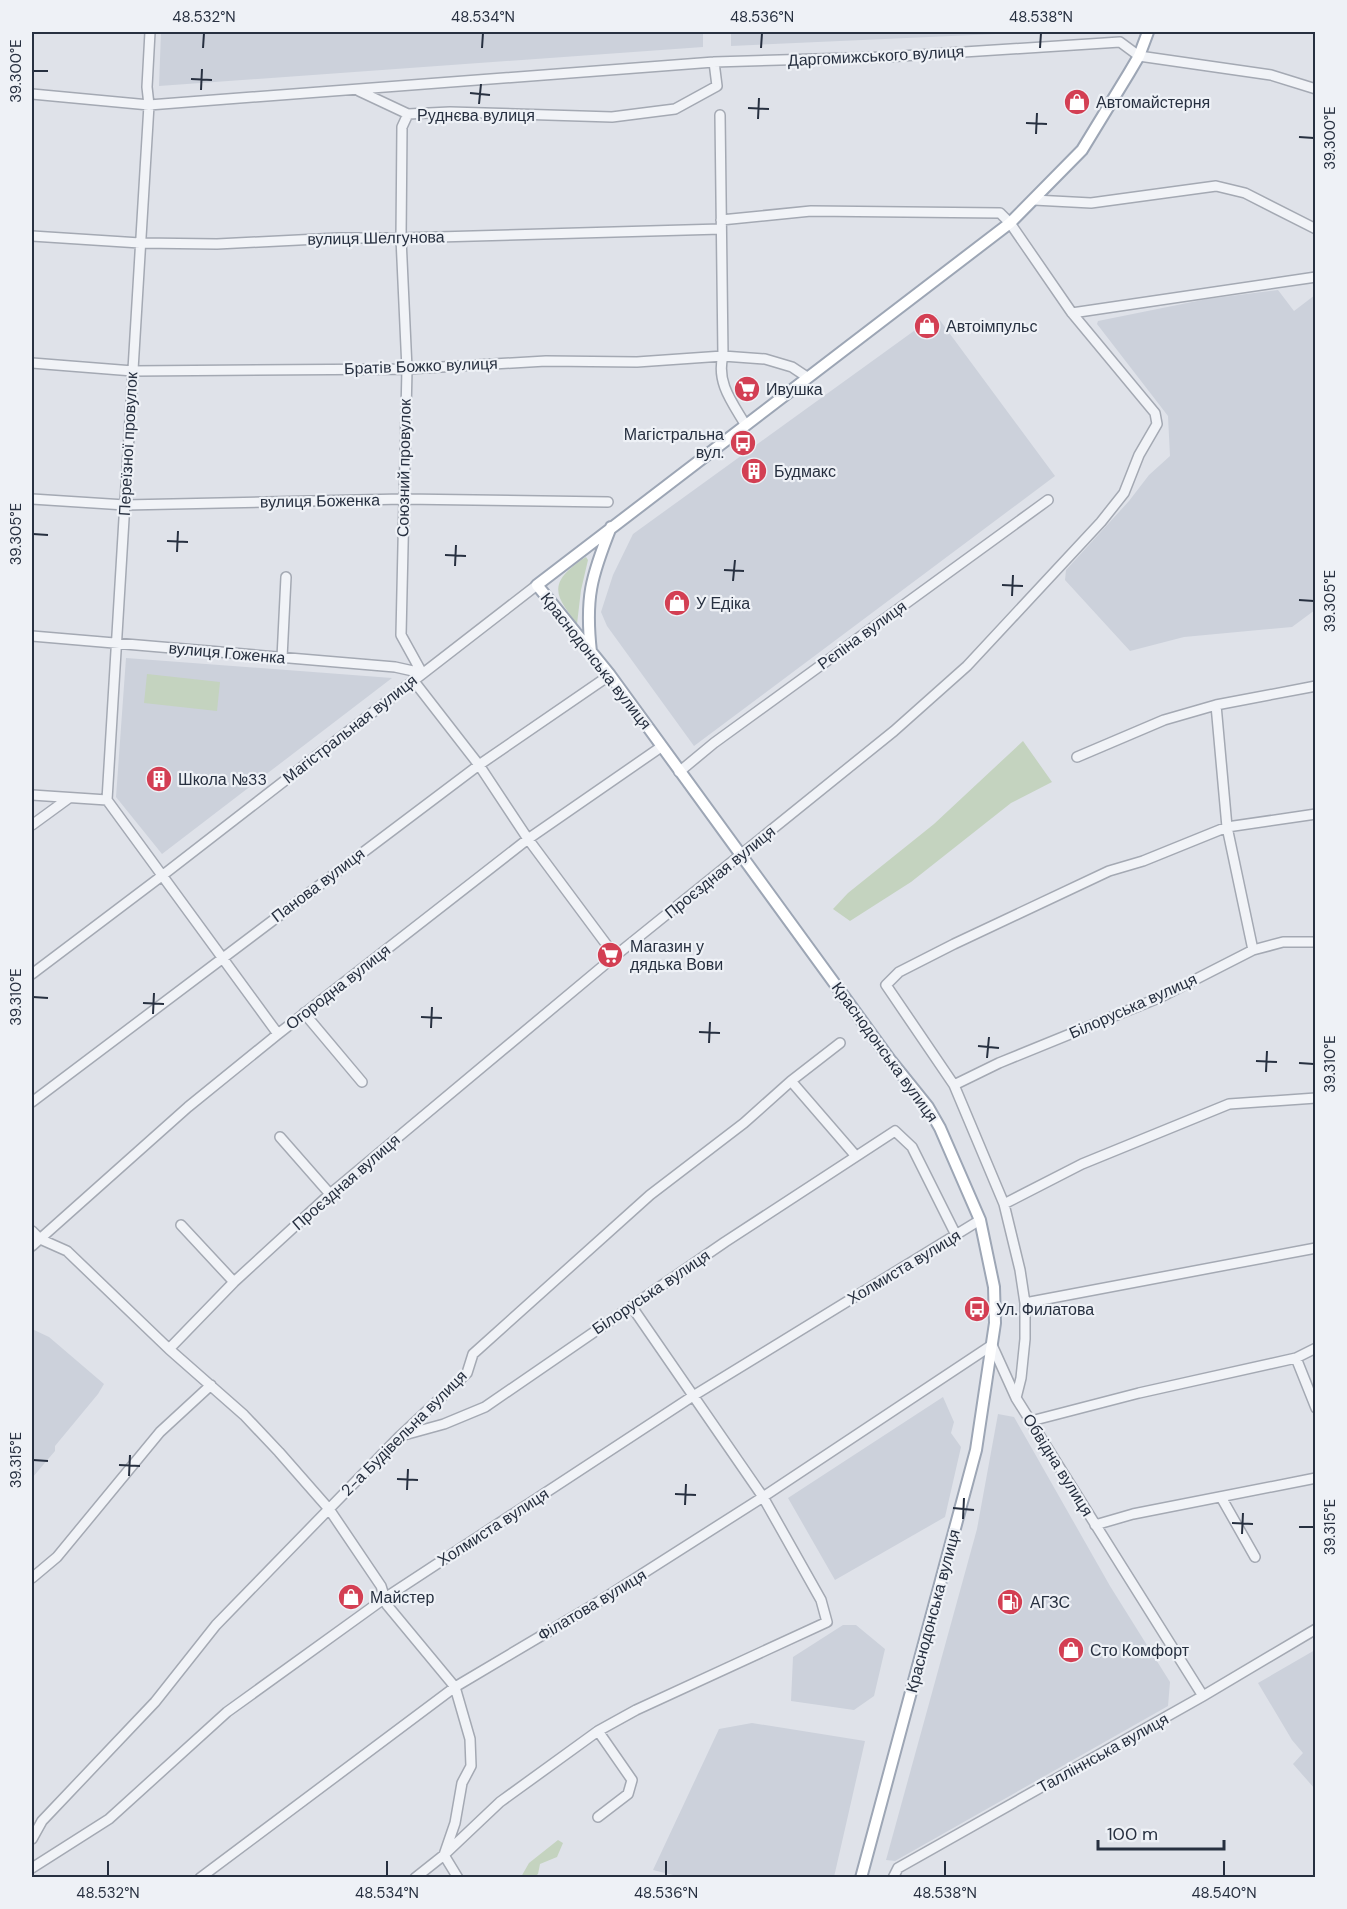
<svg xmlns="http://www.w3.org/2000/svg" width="1347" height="1909" viewBox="0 0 1347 1909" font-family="'DM Sans',sans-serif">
	<rect width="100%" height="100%" fill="#dfe2e9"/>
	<path fill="#ccd1db" d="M161 32H703V47L159 86Z
		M731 32H1039L731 46Z
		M1278 290 1294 311 1315 295V610L1292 627 1184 637 1130 651 1065 580 1066 570 1129 501 1149 475 1170 456 1168 416 1097 324 1098 321 1207 299Z
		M936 315 1055 476 694 746 607 626 601 612 613 575 633 534Z
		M126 658 392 678 162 854 116 797Z
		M32 1329 49 1337 104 1384 98 1394 55 1446V1451L32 1478Z
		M943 1397 954 1422 951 1433 961 1447 945 1517 835 1580 788 1498Z
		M998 1414 1014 1417 1110 1586 1170 1682 1168 1706 895 1861 886 1860 977 1529Z
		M843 1625H856L885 1649 874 1696 854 1710 791 1701 793 1657Z
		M1315 1650V1789L1293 1764 1303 1753 1292 1740 1258 1683Z
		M752 1723 865 1741 834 1877 685 1878 653 1870 719 1729Z"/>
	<path fill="#c4d3bf" d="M586 557 588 560 581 590 577 624C563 604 546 589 571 568 576 564 580 560 586 557Z
		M147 674 220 682 217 711 144 703Z
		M1023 741 1052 782 1011 803 911 882 850 921 833 909 848 893 934 824Z
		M558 1840 563 1843 557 1857 540 1864 538 1874 534 1877H521L529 1863Z"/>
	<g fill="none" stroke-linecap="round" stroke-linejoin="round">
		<g stroke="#a4a9b3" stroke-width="12">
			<path id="minor" d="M359 91 408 114 450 112 612 117 675 109 717 86 714 62
				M32 94 149 105 714 62 886 57 1120 42 1139 56 1271 75 1316 89
				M408 114 402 127 401 238 407 369 401 635 422 673
				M720 115 723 356C716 382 732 402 745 424
				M1034 200 1091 203 1216 186 1245 193 1316 229
				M32 236 140 243 217 244 338 238H401L721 229
				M1072 313 1316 277
				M32 363 133 371 407 369 546 361 637 362 723 356 765 359 792 367 807 377
				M32 499 125 505 403 499 608 502
				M32 636 395 667 422 673
				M282 658 286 577
				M413 680 479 765 528 839 615 956
				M1216 705 1227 827 1253 950
				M1077 757 1164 720 1216 705 1316 686
				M679 772 714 743 1048 500
				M32 795 107 800
				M107 800 149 105 147 87 150 32
				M107 800 278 1034
				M32 825 69 798
				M32 974 163 875 537 585
				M304 1013 362 1082
				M791 1081 840 1043
				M954 1085 999 1063 1161 997 1253 950 1283 942H1316
				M32 1102 479 765 610 675
				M280 1137 330 1194
				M1004 1204 1082 1164 1229 1104 1316 1098
				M181 1225 234 1282
				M32 1231 40 1239 67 1251 169 1349 244 1415 279 1452 329 1509 381 1586 387 1605 455 1687 470 1739 471 1766 462 1783 455 1823 444 1855 458 1878
				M32 1246 188 1107 278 1034 528 839 661 747
				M1025 1303 1316 1248
				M169 1349 234 1282 330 1194 615 956 894 731 967 666 1101 522 1124 493 1139 455 1157 424 1155 413 1072 313 1010 223 1000 213 811 211 721 220
				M1296 1358 1316 1408
				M1031 1421 1139 1393 1296 1358 1316 1348
				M404 1435 444 1424 485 1407 725 1242 895 1131 912 1147 956 1235
				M1221 1497 1255 1557
				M1095 1525 1133 1514 1316 1478
				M32 1578 57 1557 160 1432 211 1385
				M1203 1696 1016 1398 1021 1378 1025 1339V1303L1020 1270 1004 1204 954 1085 886 985 899 972 954 944 1109 871 1143 861 1227 827 1316 814
				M598 1731 632 1780 628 1794 598 1817
				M32 1839 42 1821 155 1702 216 1625 400 1436 467 1373 473 1354 650 1195 744 1123 791 1081 855 1155
				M32 1868 109 1819 227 1712 385 1598 693 1396 980 1220
				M200 1878 455 1687 595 1604 763 1497 992 1345 1016 1398
				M415 1878 444 1855 500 1802 598 1731 636 1710 827 1622 821 1600 763 1497 632 1307
				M893 1878 898 1868 1203 1696 1316 1629"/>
		</g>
		<g stroke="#9da6b5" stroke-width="14">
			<path id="major" d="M591 652C585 598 591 577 611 527
				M861 1878 976 1450 995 1323 994 1287 980 1220 940 1128 928 1107 891 1061 610 675 537 585 1010 223 1082 150 1129 73 1139 56 1148 32"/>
		</g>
		<use href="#minor" stroke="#f1f3f7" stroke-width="9"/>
		<use href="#major" stroke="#fff" stroke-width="10"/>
	</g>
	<path fill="none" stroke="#273040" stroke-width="2" d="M203 48 204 33M482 48 483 33M761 48 762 33M1040 48 1041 33M33 71H48M191 79 212 80M201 90 202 69M470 93 490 95M479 104 481 84M748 108 769 109M758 119 759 98M1026 123 1047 124M1036 134 1037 113M1299 137 1314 138M33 534 48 535M167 541 188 542M177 552 178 531M445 555 466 556M455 566 456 545M724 570 744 571M733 581 735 560M1002 585 1023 586M1012 596 1013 575M1299 600 1314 601M33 997 48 998M143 1003 164 1004M153 1014 154 993M421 1017 442 1018M431 1028 432 1007M699 1032 720 1033M709 1043 710 1022M978 1046 999 1048M987 1058 989 1037M1256 1061 1277 1062M1299 1063 1314 1064M1266 1072 1267 1051M33 1460 48 1461M119 1465 140 1466M129 1476 130 1455M397 1479 418 1480M407 1490 408 1469M675 1494 696 1495M685 1505 686 1484M953 1508 974 1510M963 1519 964 1498M1232 1523 1253 1524M1299 1527H1314M1242 1534 1243 1513M108 1876V1861M387 1876V1861M666 1876V1861M945 1876V1861M1224 1876V1861"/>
	<defs>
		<g id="shop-disc" transform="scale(1.35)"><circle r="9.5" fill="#d33f53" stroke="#eef1f6"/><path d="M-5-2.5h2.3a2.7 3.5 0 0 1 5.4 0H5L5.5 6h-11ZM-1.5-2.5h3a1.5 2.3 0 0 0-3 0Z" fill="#fff"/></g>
		<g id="supermarket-disc" transform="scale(1.35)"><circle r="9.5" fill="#d33f53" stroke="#eef1f6"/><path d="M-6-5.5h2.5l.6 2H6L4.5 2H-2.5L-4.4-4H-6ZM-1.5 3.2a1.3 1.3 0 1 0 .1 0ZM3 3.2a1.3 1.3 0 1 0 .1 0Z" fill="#fff"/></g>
		<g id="bus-disc" transform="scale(1.35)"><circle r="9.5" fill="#d33f53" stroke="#eef1f6"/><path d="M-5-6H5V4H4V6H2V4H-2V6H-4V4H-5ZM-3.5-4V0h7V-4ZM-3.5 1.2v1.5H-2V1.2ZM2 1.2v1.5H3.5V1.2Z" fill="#fff"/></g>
		<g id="building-disc" transform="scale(1.35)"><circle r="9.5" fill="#d33f53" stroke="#eef1f6"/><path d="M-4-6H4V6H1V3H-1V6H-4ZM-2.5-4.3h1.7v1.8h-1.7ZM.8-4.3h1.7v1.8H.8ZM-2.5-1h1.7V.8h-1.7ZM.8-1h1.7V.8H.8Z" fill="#fff"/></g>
		<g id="fuel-disc" transform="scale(1.35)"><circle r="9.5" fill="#d33f53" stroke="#eef1f6"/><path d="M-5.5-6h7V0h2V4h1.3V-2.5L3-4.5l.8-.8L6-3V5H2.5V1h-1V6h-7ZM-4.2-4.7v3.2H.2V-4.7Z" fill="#fff"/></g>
	</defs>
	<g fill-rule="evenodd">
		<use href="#shop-disc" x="1077" y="102"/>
		<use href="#shop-disc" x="927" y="326"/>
		<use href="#supermarket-disc" x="747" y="389"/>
		<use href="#bus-disc" x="743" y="443"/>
		<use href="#building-disc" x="754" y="471"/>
		<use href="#shop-disc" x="677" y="603"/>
		<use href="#building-disc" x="159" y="779"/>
		<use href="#supermarket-disc" x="610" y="955"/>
		<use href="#bus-disc" x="977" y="1309"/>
		<use href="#shop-disc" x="351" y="1597"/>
		<use href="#fuel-disc" x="1010" y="1602"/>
		<use href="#shop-disc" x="1071" y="1650"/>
	</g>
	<g text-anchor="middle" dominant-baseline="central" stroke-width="4.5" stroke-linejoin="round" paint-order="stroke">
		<g font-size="16" fill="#273040" stroke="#eef1f6">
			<text transform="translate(876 56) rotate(-3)">Даргомижського вулиця</text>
			<text x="476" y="115">Руднєва вулиця</text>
			<text transform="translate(376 238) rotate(-1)">вулиця Шелгунова</text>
			<text transform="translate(421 366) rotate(-2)">Братів Божко вулиця</text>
			<text transform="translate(128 444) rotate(-87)">Переїзної провулок</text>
			<text transform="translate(404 468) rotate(-89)">Союзний провулок</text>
			<text transform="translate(320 501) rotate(-1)">вулиця Боженка</text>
			<text transform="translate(862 635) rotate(-36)">Рєпіна вулиця</text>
			<text transform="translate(227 653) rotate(5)">вулиця Гоженка</text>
			<text transform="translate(596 661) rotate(52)">Краснодонська вулиця</text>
			<text transform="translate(350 729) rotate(-38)">Магістральная вулиця</text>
			<text transform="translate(720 872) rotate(-39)">Проєздная вулиця</text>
			<text transform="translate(318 885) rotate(-37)">Панова вулиця</text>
			<text transform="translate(338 987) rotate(-38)">Огородна вулиця</text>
			<text transform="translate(1133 1006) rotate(-24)">Білоруська вулиця</text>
			<text transform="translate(885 1052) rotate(54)">Краснодонська вулиця</text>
			<text transform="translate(346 1182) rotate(-41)">Проєздная вулиця</text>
			<text transform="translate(904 1267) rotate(-31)">Холмиста вулиця</text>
			<text transform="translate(651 1292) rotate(-34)">Білоруська вулиця</text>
			<text transform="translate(404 1433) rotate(-45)">2-а Будівельна вулиця</text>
			<text transform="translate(1058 1465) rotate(58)">Обвідна вулиця</text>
			<text transform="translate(493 1527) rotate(-33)">Холмиста вулиця</text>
			<text transform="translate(592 1605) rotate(-31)">Філатова вулиця</text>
			<text transform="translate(933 1611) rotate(-75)">Краснодонська вулиця</text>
			<text transform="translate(1103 1753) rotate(-29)">Талліннська вулиця</text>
		</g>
		<g font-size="16" fill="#273040" stroke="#eef1f6" text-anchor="start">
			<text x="1096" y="102">Автомайстерня</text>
			<text x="946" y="326">Автоімпульс</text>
			<text x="766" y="389">Ивушка</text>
			<text x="724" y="434" text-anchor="end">Магістральна<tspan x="724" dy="18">вул.</tspan></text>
			<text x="774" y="471">Будмакс</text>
			<text x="696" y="603">У Едіка</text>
			<text x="178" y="779">Школа №33</text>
			<text x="630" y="946">Магазин у<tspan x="630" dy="18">дядька Вови</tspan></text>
			<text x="996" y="1309">Ул. Филатова</text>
			<text x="370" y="1597">Майстер</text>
			<text x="1030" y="1602">АГЗС</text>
			<text x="1090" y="1650">Сто Комфорт</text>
		</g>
	</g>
	<rect width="1347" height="1909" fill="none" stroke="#eef1f6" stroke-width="66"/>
	<path d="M1098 1840v9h126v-9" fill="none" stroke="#273040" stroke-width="3"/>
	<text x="1107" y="1840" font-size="18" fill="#273040" stroke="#eef1f6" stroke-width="4.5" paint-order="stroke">100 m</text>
	<rect x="33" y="33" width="1281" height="1843" fill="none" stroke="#273040" stroke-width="2"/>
	<g font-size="15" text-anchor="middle" fill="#273040">
		<text x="204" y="22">48.532°N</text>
		<text x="483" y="22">48.534°N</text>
		<text x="762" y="22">48.536°N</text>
		<text x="1041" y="22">48.538°N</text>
		<text transform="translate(16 71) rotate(-90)" y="5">39.300°E</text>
		<text transform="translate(1330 138) rotate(-90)" y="5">39.300°E</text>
		<text transform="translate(16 534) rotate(-90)" y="5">39.305°E</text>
		<text transform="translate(1330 601) rotate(-90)" y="5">39.305°E</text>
		<text transform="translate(16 997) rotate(-90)" y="5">39.310°E</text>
		<text transform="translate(1330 1064) rotate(-90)" y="5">39.310°E</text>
		<text transform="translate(16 1460) rotate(-90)" y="5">39.315°E</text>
		<text transform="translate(1330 1527) rotate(-90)" y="5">39.315°E</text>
		<text x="108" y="1898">48.532°N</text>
		<text x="387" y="1898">48.534°N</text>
		<text x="666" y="1898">48.536°N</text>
		<text x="945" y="1898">48.538°N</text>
		<text x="1224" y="1898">48.540°N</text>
	</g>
</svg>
